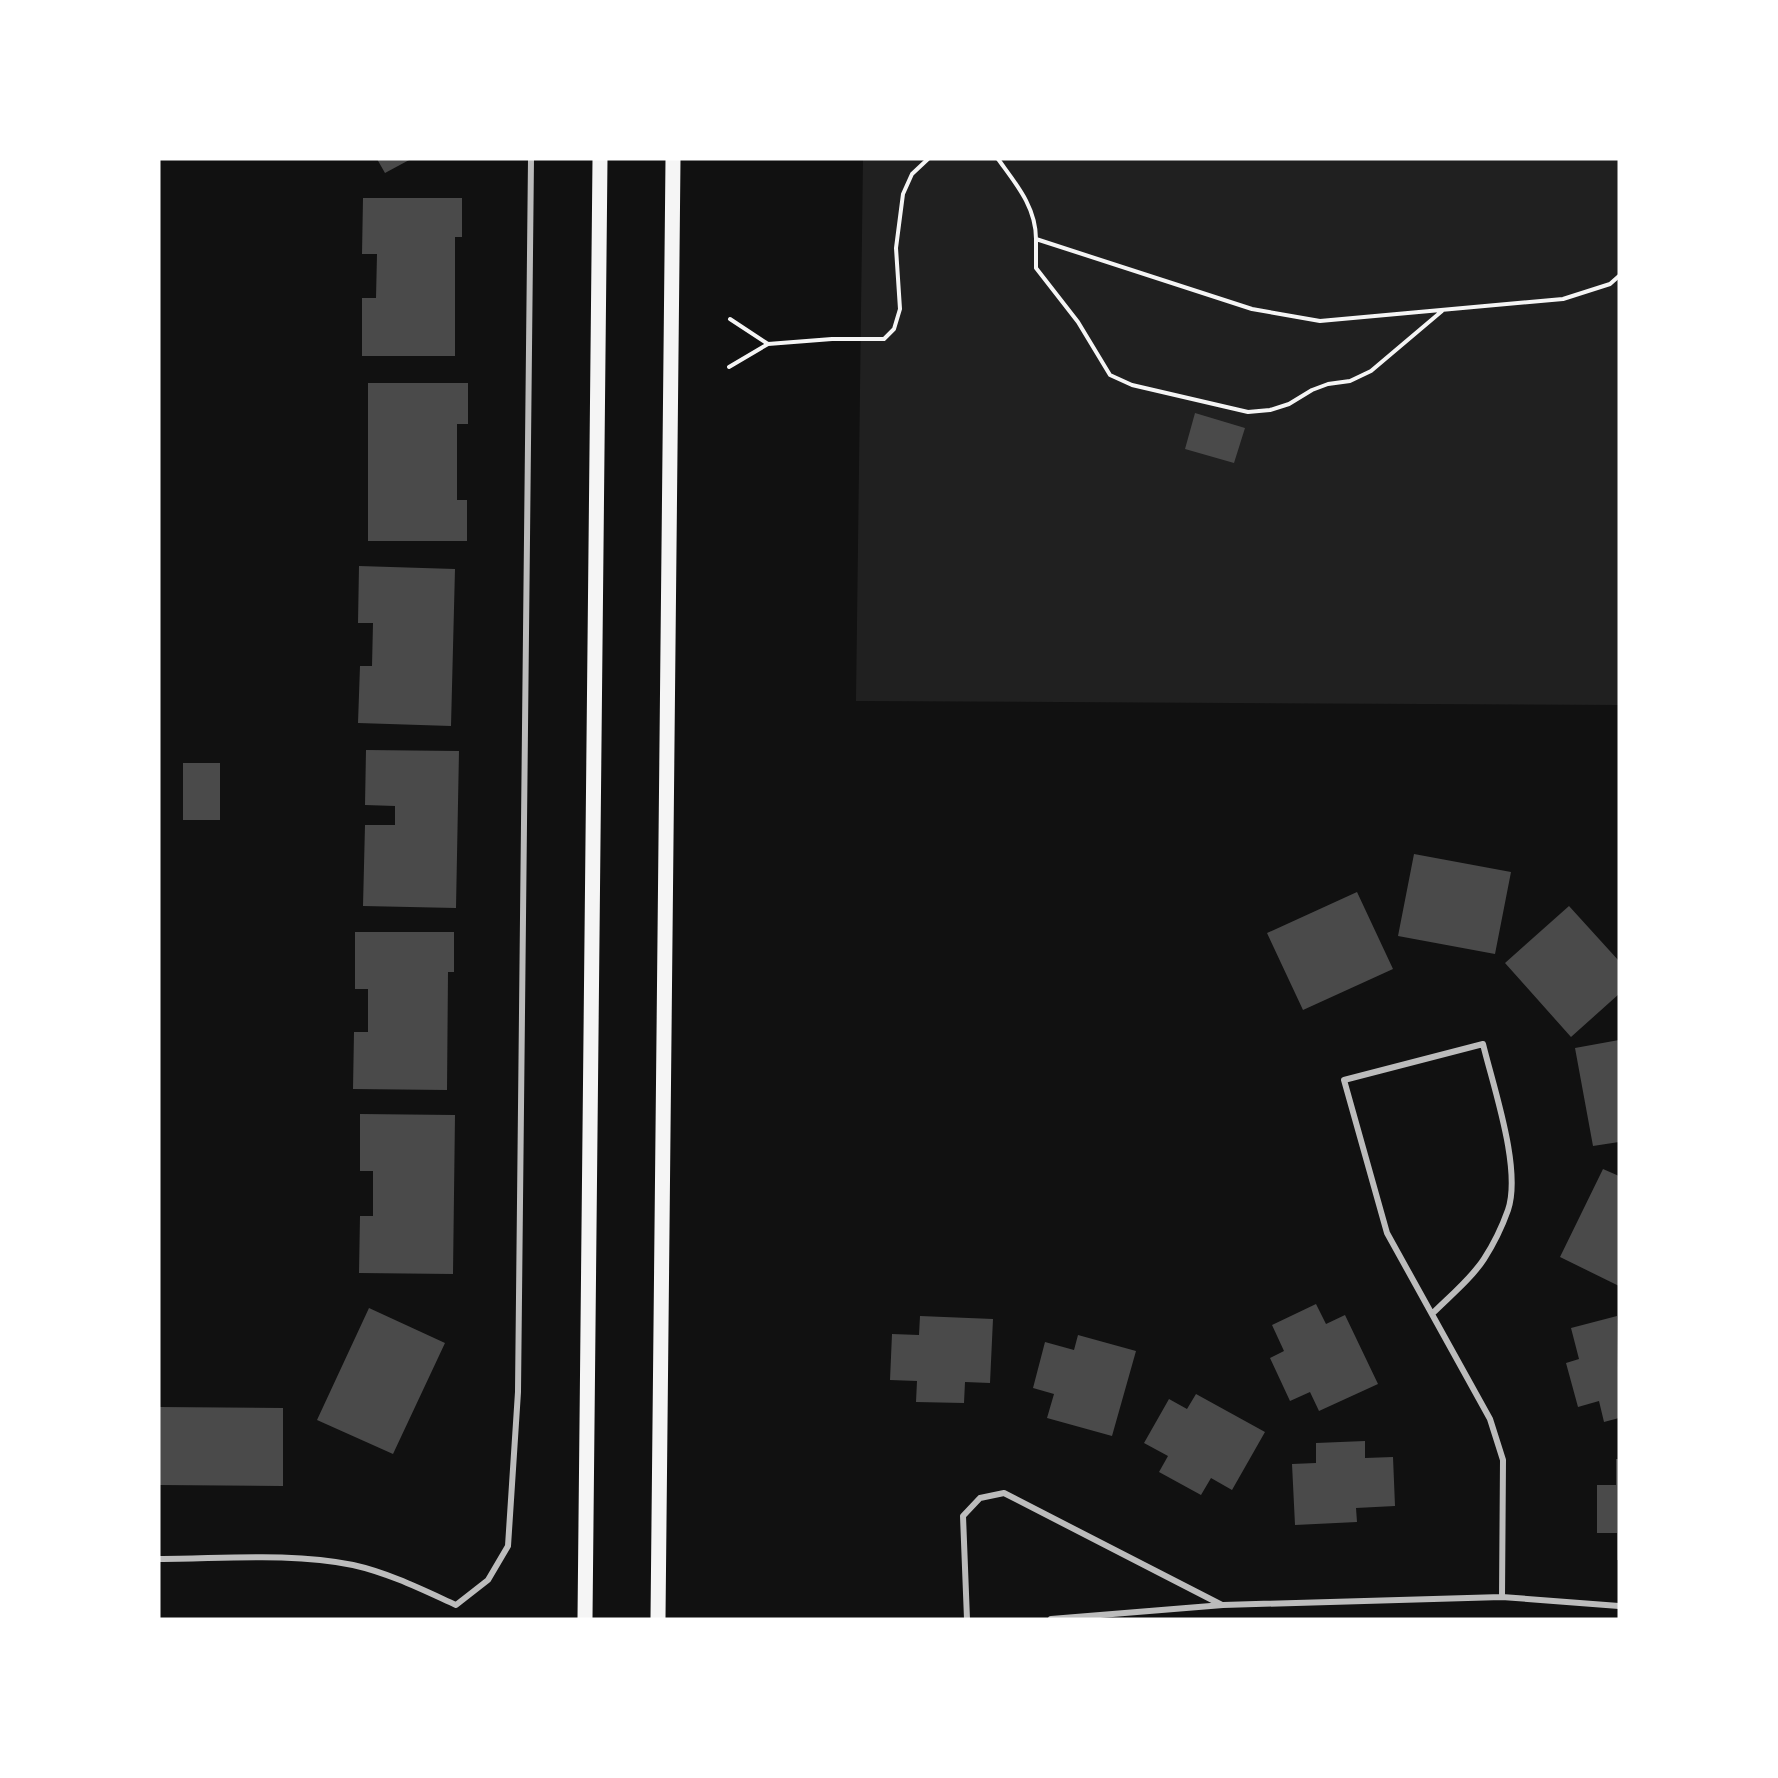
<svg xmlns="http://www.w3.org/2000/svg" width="1778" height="1778" viewBox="0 0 1778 1778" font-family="Mulish,sans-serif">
	<rect width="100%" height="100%" fill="#111"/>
	<path fill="#202020" d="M863 159H1619V705L856 701Z"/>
	<path fill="#4a4a4a" d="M377 159H411L385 173Z
		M363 198H462V237H455V356H362V298H376L377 254H362Z
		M368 383H468V424H457V500H467V541H368Z
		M1195 413 1245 428 1234 463 1185 449Z
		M359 566 455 569 451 726 358 723 360 666H372L373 623H358Z
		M366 750 459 751 456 908 363 906 365 825H395V806L365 805Z
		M183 763H220V820H183Z
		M1414 854 1511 872 1495 954 1398 936Z
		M1357 892 1393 969 1303 1010 1267 933Z
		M1569 906 1619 961V994L1571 1037 1505 963Z
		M355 932H454V972H448L447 1090 353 1089 354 1032H368V989H355Z
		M1619 1040V1142L1593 1146 1575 1048Z
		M360 1114 455 1115 453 1274 359 1273 360 1216H373V1171H360Z
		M1603 1169 1619 1176V1286L1560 1257Z
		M1316 1304 1326 1324 1345 1315 1378 1384 1319 1411 1310 1392 1290 1401 1270 1358 1284 1351 1272 1325Z
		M369 1308 445 1343 393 1454 317 1420Z
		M920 1316 993 1319 990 1383 965 1382 964 1403 916 1402 917 1381 890 1380 892 1334 919 1335Z
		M1617 1316 1619 1418 1604 1422 1599 1401 1578 1407 1566 1363 1579 1359 1571 1328Z
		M1078 1335 1136 1351 1112 1436 1047 1418 1054 1394 1033 1388 1045 1342 1074 1350Z
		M1196 1394 1265 1432 1232 1490 1211 1478 1201 1495 1159 1472 1168 1456 1144 1443 1169 1399 1187 1409Z
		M159 1407 283 1408V1486L159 1485Z
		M1365 1441V1458L1393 1457 1395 1506 1356 1508 1357 1522 1295 1525 1292 1464 1316 1463V1443Z
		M1616 1459H1619V1560H1617V1533H1597V1485H1616Z"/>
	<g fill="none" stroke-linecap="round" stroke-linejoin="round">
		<path stroke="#f5f5f5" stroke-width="4" d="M998 159C1016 184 1036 207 1036 239L1252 309 1320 321 1563 299 1610 284 1619 276
			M1036 239V268L1078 322 1110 375 1132 385 1248 412 1270 410 1289 404 1312 390 1328 384 1350 381 1371 371 1442 311
			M730 319 768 344 832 339H884L894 329 900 309 896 248 903 194 912 174 928 159
			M729 367 768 344"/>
		<path stroke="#bcbcbc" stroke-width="6" d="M1433 1313C1450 1296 1471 1279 1484 1259 1493 1245 1502 1227 1508 1210 1522 1169 1493 1086 1483 1044L1344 1080 1387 1233 1490 1419 1503 1460 1502 1597
			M159 1559C221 1559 292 1552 353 1565 389 1573 423 1590 456 1605L488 1580 508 1546 518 1392 531 159
			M967 1619 963 1516 980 1498 1004 1493 1222 1605
			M1051 1619 1223 1605 1502 1597 1619 1606"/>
		<path stroke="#f5f5f5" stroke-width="15" d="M585 1619 600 159
			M658 1619 673 159"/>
	</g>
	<rect width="1778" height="1778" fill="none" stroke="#ffffff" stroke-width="321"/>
</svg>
